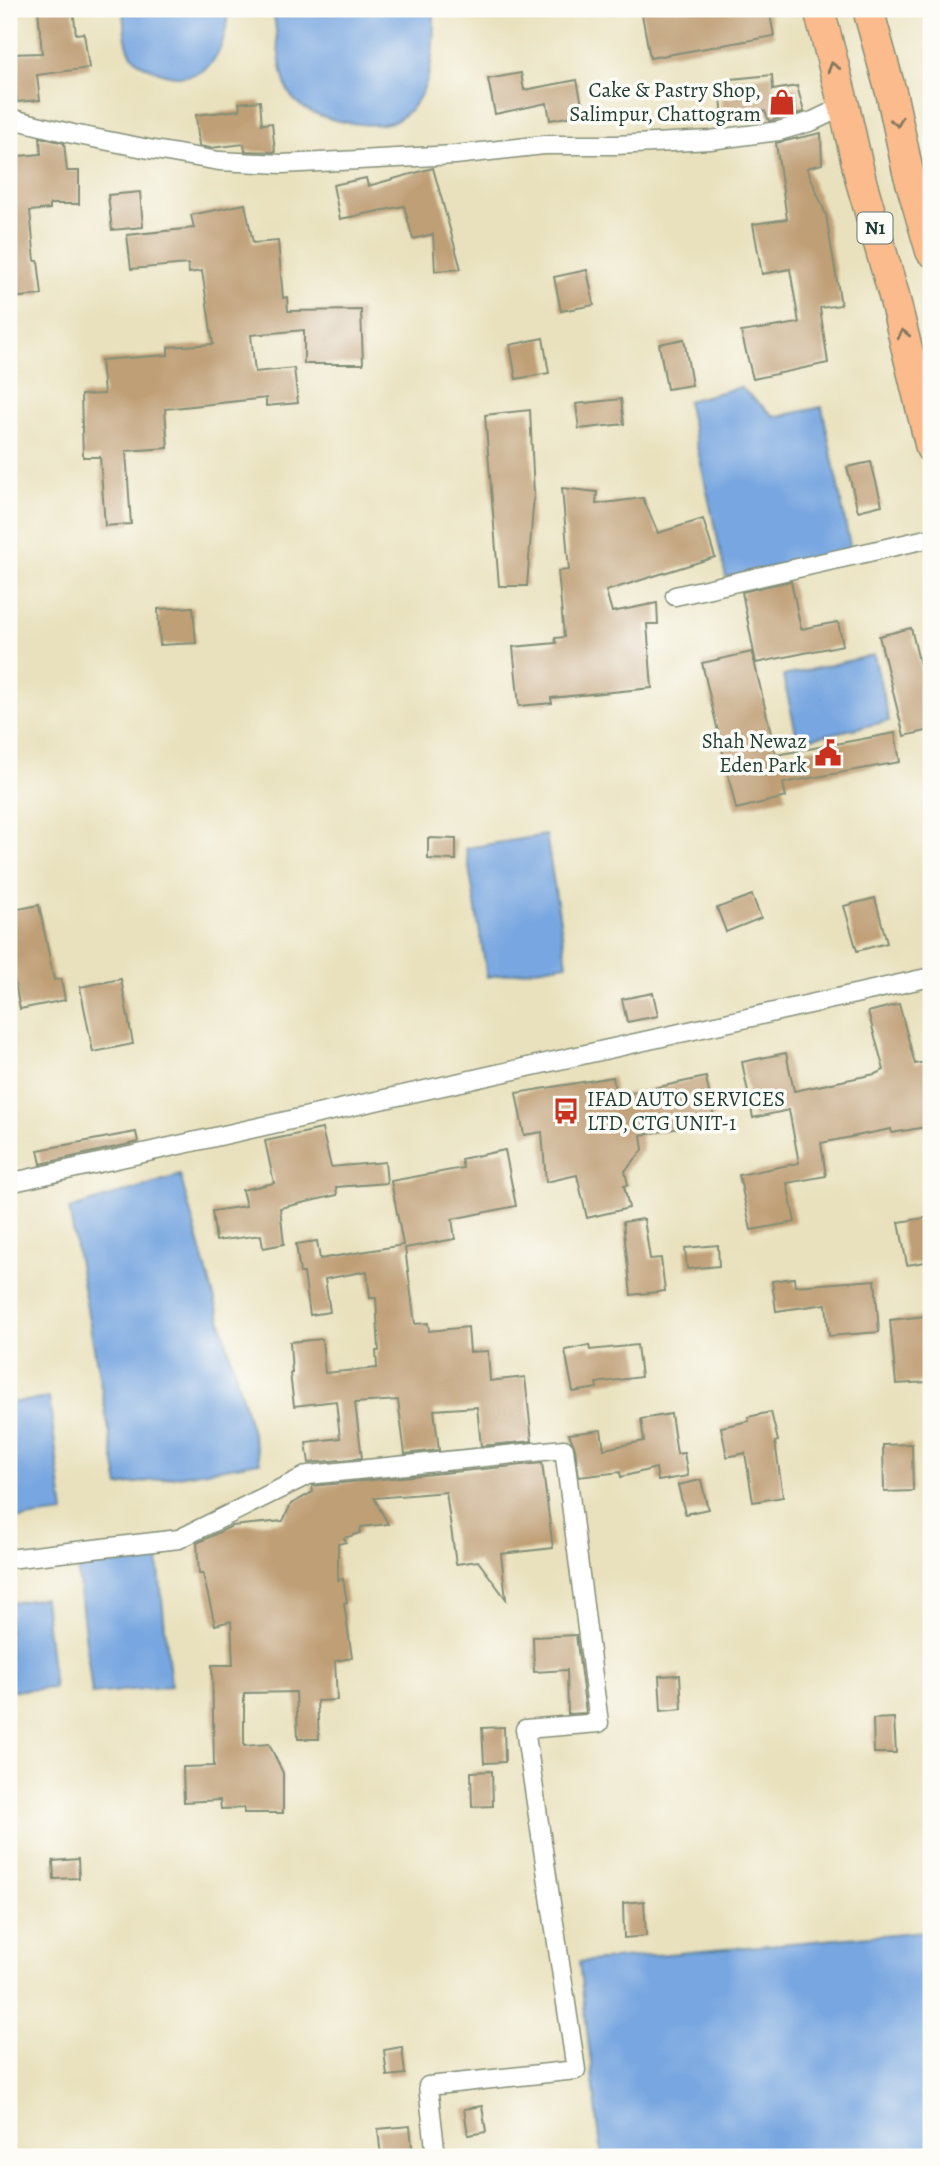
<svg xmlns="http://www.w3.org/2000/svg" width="940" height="2166" viewBox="0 0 940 2166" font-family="Alegreya,serif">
	<rect width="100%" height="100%" fill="#fdfcf7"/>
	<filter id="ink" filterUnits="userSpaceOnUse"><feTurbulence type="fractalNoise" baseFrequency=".0143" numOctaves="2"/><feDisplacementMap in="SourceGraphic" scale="14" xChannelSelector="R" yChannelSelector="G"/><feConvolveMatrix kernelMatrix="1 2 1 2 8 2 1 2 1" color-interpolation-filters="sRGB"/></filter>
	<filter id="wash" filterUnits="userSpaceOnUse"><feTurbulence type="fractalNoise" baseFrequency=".00686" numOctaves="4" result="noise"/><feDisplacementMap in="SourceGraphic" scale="28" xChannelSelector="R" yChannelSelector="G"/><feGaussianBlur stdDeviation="1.57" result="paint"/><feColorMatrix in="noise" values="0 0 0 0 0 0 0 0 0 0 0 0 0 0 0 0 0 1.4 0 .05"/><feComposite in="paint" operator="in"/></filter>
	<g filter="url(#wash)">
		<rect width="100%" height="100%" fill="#e9e1bd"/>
		<path fill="#77a6e0" stroke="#4b728a" stroke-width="2" d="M123 9H228C226 47 212 86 165 74 154 70 141 67 133 56 124 45 124 23 123 9Z
			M273 9H434C434 40 434 82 413 106 409 112 398 120 392 122 364 130 304 119 289 93 279 75 277 30 273 9Z
			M740 387 775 417 822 407 851 551 726 577 687 401Z
			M874 655 889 721 798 741 783 676Z
			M546 835 567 964 487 977 466 848Z
			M180 1175 260 1462 119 1486 69 1209Z
			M49 1398 64 1513 9 1520V1403Z
			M158 1560 171 1686 92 1694 77 1565Z
			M44 1598 54 1688 9 1691V1603Z
			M925 1931 931 1971V2157H602L579 1962Z"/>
		<g id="blocks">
			<path fill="#bf9f76" d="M38 9H73L76 34 84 33 89 68 37 75 40 100 17 102 15 77 9 78V54L42 53Z
				M641 9H769L774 36 650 58Z
				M521 73 524 90 577 80 584 114 550 120 547 103 495 114 488 79Z
				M772 75 773 90 797 86 804 112 769 121 765 111 723 117 721 98 732 97 731 79Z
				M260 101 262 124 272 123 275 152 245 151 244 144 210 148 199 146 196 115 240 110 239 103Z
				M821 133 822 164 807 168 826 215 841 305 820 308 828 363 753 379 741 332 799 323 790 269 762 274 753 224 787 219 776 143Z
				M40 137 64 143 67 171H79V204H50V209L30 211 35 261H38L42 295 10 298 9 157 41 154Z
				M433 168 461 269 435 271 433 234 413 239 404 206 340 219 333 185 366 178 368 186Z
				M140 192 143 227 112 230 108 195Z
				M245 204 253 243 278 241 283 298 287 297 288 311 361 310 363 364H304V330L251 335 255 372 294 368 298 403 266 406V398L165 409 168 448 126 451 131 524 105 526 100 457H83L81 395 104 394 101 360 168 355V347L213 344 202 271 189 273 188 264 131 269 127 235 194 228 191 215Z
				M587 270 594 305 561 311 554 277Z
				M543 338 549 373 516 379 510 345Z
				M684 339 692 385 667 389 659 344Z
				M621 399 624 424 579 429 576 404Z
				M530 410 534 494 527 586H499L485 415Z
				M871 462 882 505 858 511 847 467Z
				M562 488 597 492 596 504 643 498 658 533 703 519 715 557 606 591 612 612 657 603 658 624H647L652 688 551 698 552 703 519 706 513 647 556 643 555 638 564 637 558 571 569 570Z
				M791 581 801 629 838 622 843 645 756 663 742 592Z
				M193 607 196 643 160 645 158 609Z
				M911 628 931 711V730L904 736 879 636Z
				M752 652 776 755 895 733 900 762 783 783 786 797 736 809 702 663Z
				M428 838 456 839V860L428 859Z
				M752 895 761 918 726 932 717 908Z
				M875 898 887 943 857 951 844 906Z
				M39 905 54 980 61 979 65 1000 20 1009 9 952V911Z
				M121 979 133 1044 93 1052 80 987Z
				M653 993 658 1016 627 1022 622 999Z
				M899 1004 915 1064 931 1061V1126L892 1133 891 1129 821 1143 826 1176 787 1183 795 1222 751 1230 739 1175 799 1163 789 1110 753 1118 742 1062 786 1053 794 1091 875 1074 884 1070 868 1012Z
				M613 1077 616 1096 706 1077 714 1118 707 1119V1123L641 1135 643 1150 625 1171 628 1185 624 1186 629 1208 587 1218 577 1175 546 1182 542 1132 524 1135 516 1093Z
				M322 1129 331 1167 385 1162 387 1183 336 1187 337 1195 280 1208 284 1244 263 1248 261 1235 216 1241 212 1211 246 1206 242 1190 274 1183 265 1141Z
				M136 1132 138 1142 41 1164 38 1150Z
				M505 1150 516 1206 452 1219 455 1239 405 1248 415 1324 428 1323 429 1331 468 1327 470 1352 488 1351 490 1381 525 1377 532 1441 481 1446 477 1407 434 1410 439 1450 405 1454 398 1400 355 1403 362 1458 309 1463 306 1442 340 1438 336 1401 294 1406 290 1373H292L290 1342 322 1339 325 1373 377 1368 376 1351H379L376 1298H370L367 1271 325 1279 330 1312 310 1315 304 1273H300L296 1244 317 1241 320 1259 403 1245 391 1181 463 1168 461 1159Z
				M931 1217V1261L907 1265 899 1222Z
				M644 1219 650 1259 661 1258 665 1291 631 1295 623 1222Z
				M718 1245 719 1266 687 1269 685 1248Z
				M794 1278 795 1286 875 1280 879 1332 829 1336 826 1304 776 1311 772 1281Z
				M926 1316 930 1349H925L928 1382 896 1384 890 1320Z
				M589 1345 590 1350 637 1345 641 1377 596 1383 597 1388 573 1392 565 1350Z
				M771 1412 778 1441 775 1442 783 1497 753 1502 745 1453 727 1457 721 1427 749 1421 748 1417Z
				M671 1414 677 1454 684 1453 688 1476 658 1481 656 1468 621 1477 620 1472 579 1477 575 1448 569 1434 601 1430 604 1449 644 1441 641 1419Z
				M912 1444 913 1491 884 1492 883 1445Z
				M542 1463 553 1548 501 1554 506 1599 478 1561 456 1564 446 1492 374 1498 388 1524 361 1527 360 1533 344 1538 346 1542 338 1544V1580L343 1579 347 1602 344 1603 352 1658 335 1661 337 1700 317 1701 319 1739H298L296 1692 244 1693V1746L269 1744 283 1773V1813H244V1808L221 1809 220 1800 184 1802 183 1767 214 1766 212 1665H233L231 1621 215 1625 203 1574H199L197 1543 232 1526 283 1521 291 1504 313 1492 312 1486Z
				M701 1480 708 1509 685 1514 678 1485Z
				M576 1635 586 1713 568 1714 567 1670 534 1672 533 1637Z
				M680 1675 682 1709 661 1711 659 1676Z
				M894 1718 896 1753H874L873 1719Z
				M504 1727 505 1762 484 1763 482 1728Z
				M492 1771 493 1806 472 1807 471 1772Z
				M78 1859 79 1878 54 1879 53 1861Z
				M644 1901 646 1936 624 1938 623 1903Z
				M402 2047 405 2074 387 2076 384 2050Z
				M482 2106 486 2132 468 2135 464 2109Z
				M410 2126 413 2157H381L378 2129Z"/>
		</g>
	</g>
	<g filter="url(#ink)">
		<use href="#blocks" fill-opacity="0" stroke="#848f78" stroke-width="2"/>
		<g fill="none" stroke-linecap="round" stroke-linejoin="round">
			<g stroke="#848f78" stroke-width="21">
				<path id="minor" d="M9 118 73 134 149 149 219 161 282 164 455 155 544 145H616L710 140 779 131 813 121 844 106
					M675 596 931 538
					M9 1183 931 977
					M9 1559 179 1539 308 1475 564 1449 599 1723 525 1729 576 2070 428 2086 436 2157"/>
			</g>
			<g stroke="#848f78" stroke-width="33">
				<path id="trunk" d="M819 9 844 106 861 181 893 292 931 448
					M868 9 892 96 908 172 931 251"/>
			</g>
			<use href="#minor" stroke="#fff" stroke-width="18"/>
			<use href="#trunk" stroke="#fbbb8c" stroke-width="30"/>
		</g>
		<defs><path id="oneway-chevron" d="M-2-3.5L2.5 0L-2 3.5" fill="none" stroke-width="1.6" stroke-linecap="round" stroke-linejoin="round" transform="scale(1.75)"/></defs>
		<g stroke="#82765c">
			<use href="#oneway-chevron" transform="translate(833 67) rotate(-106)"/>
			<use href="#oneway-chevron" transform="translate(897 122) rotate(78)"/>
			<use href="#oneway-chevron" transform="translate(903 334) rotate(-104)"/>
		</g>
	</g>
	<defs>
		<g id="shop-bare" transform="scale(2.1)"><path d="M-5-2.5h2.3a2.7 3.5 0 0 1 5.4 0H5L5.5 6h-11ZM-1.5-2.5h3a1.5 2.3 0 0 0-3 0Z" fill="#c8321e" stroke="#fdfcf7" stroke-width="2.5" paint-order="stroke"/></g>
		<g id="civic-bare" transform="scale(2.1)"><path d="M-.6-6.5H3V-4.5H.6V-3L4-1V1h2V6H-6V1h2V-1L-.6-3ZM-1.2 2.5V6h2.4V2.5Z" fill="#c8321e" stroke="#fdfcf7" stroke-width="2.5" paint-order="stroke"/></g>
		<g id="bus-bare" transform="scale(2.1)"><path d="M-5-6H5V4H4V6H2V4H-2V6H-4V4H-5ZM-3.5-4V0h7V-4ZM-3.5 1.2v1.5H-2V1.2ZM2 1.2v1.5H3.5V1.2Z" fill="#c8321e" stroke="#fdfcf7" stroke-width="2.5" paint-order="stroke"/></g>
	</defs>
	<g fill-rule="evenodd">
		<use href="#shop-bare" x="782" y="102"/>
		<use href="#civic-bare" x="828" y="753"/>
		<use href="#bus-bare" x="566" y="1111"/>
	</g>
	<g text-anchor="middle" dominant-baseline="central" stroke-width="7" stroke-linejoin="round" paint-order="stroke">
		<rect fill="#fdfcf7" stroke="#62766e" stroke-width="2" x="857.5" y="212.5" width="35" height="31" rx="5"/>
		<g font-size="19" font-weight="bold" fill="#1f3d34">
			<text x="875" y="228">N1</text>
		</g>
		<g font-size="21" fill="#1f3d34" stroke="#fdfcf7" text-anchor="end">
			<text x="761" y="90">Cake &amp; Pastry Shop,<tspan x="761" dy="24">Salimpur, Chattogram</tspan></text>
			<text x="807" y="741">Shah Newaz<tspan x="807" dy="24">Eden Park</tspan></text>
			<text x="587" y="1099" text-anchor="start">IFAD AUTO SERVICES<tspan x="587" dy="24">LTD, CTG UNIT-1</tspan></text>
		</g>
	</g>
	<rect width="940" height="2166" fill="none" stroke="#fdfcf7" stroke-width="35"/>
</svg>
